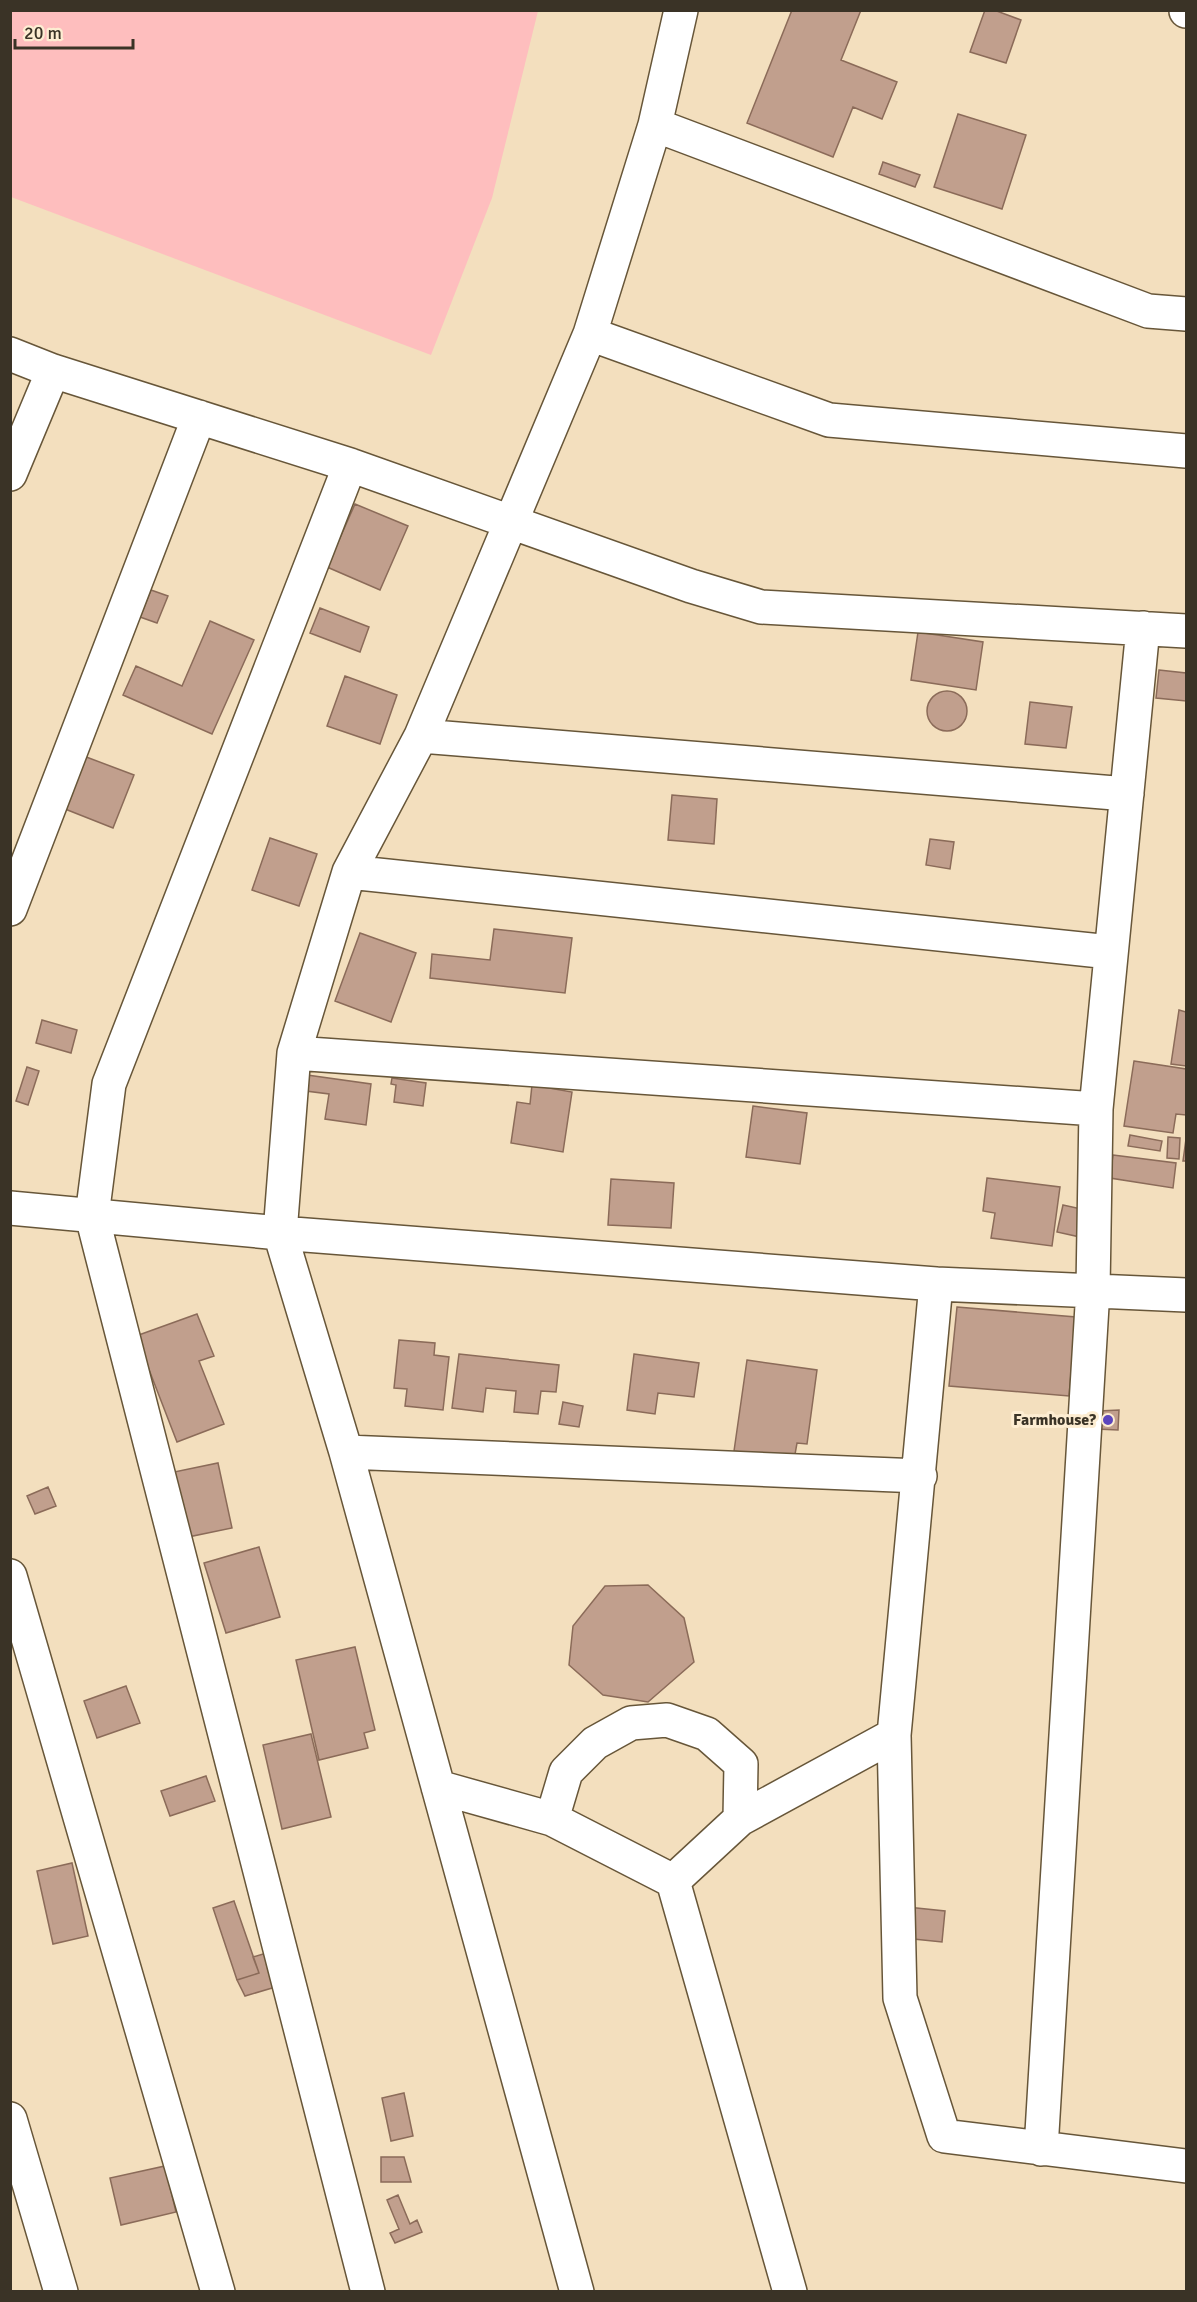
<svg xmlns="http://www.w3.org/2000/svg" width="1197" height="2302" viewBox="0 0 1197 2302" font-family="Signika,sans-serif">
	<rect width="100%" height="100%" fill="#f3dfbe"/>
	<path fill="#febebe" d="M10 11H538L492 198 431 355 11 197Z"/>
	<path fill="#c19f8d" stroke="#8b6b59" stroke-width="1.5" d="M792 10H861L841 60 897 82 882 119 853 107 833 157 747 123Z
		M985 10H994L1021 20 1006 63 970 52Z
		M958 114 1026 135 1002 209 934 187Z
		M883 162 920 175 915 187 879 174Z
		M355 504 408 526 380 590 327 567Z
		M151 590 168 596 157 623 140 617Z
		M320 608 369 627 360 652 310 633Z
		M210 621 254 640 212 734 123 695 136 666 182 686Z
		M918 632 983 642 976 690 911 680Z
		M1159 670 1186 673V701L1156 698Z
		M345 676 397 695 380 744 327 726Z
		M927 711a20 20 0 1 1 40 0a20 20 0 1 1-40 0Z
		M1030 702 1072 707 1066 748 1025 744Z
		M81 755 134 775 113 828 60 807Z
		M672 795 717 799 714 844 668 840Z
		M270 838 317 854 299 906 252 890Z
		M930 839 954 842 950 869 926 865Z
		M494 929 572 938 565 993 430 978 432 954 490 960Z
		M360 933 416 953 391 1022 335 1001Z
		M1179 1010 1186 1012V1066L1171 1064Z
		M42 1020 77 1030 71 1053 36 1043Z
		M1134 1061 1186 1069V1115L1176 1114 1173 1133 1124 1126Z
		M27 1067 39 1071 28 1105 16 1101Z
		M300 1074 371 1084 366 1125 325 1119 329 1094 298 1090Z
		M392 1078 426 1083 423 1106 394 1102 396 1085 391 1084Z
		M532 1085 572 1092 563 1152 511 1143 517 1102 530 1104Z
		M753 1106 807 1113 800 1164 746 1157Z
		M1130 1135 1162 1141 1160 1151 1128 1146Z
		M1168 1137 1180 1138 1179 1159 1167 1158Z
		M1186 1139V1161H1183Z
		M1113 1155 1176 1163 1173 1188 1110 1178Z
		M987 1178 1060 1187 1052 1246 991 1238 995 1213 983 1211Z
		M611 1179 674 1183 671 1228 608 1225Z
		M1063 1205 1086 1210 1080 1237 1057 1232Z
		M957 1307 1076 1317 1069 1396 949 1386Z
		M197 1314 214 1356 199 1361 224 1424 177 1442 136 1336Z
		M399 1340 435 1343 434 1355 449 1357 443 1410 405 1406 407 1389 394 1388Z
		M459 1354 559 1365 556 1392 541 1391 538 1414 514 1412 516 1391 486 1388 483 1412 452 1408Z
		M634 1354 699 1363 694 1397 658 1393 655 1414 627 1410Z
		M747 1360 817 1370 807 1444 797 1443 794 1460 734 1451Z
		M563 1402 583 1406 579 1427 559 1424Z
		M1119 1410 1118 1430 1097 1429 1099 1411Z
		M218 1463 232 1528 188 1537 174 1472Z
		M48 1487 56 1506 35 1514 27 1496Z
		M259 1547 280 1617 226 1633 204 1563Z
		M648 1585 684 1618 694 1662 648 1702 603 1695 569 1665 573 1626 605 1586Z
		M355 1647 375 1730 364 1733 368 1748 319 1760 296 1660Z
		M126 1686 140 1723 97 1738 84 1701Z
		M311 1734 331 1817 282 1829 263 1745Z
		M206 1776 215 1801 170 1816 161 1791Z
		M72 1863 88 1936 53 1944 37 1871Z
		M234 1901 259 1973 237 1980 213 1908Z
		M907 1907 945 1911 942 1942 904 1938Z
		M270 1952 279 1986 245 1996 237 1980 259 1973 253 1957Z
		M404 2093 413 2136 391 2141 382 2098Z
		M381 2157H404L411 2182H381Z
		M165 2166 176 2212 121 2225 110 2178Z
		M398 2195 410 2224 417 2220 422 2232 395 2243 390 2233 399 2229 387 2200Z"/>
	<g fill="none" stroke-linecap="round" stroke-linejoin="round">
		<g stroke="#675639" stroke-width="36">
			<path id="street" d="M655 125 1148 311 1186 314
				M590 334 829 420 1186 451
				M10 354 53 371 350 465 691 586 761 607 1186 631
				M350 465 109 1084 92 1216 368 2292
				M10 474 53 371
				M421 736 1127 794
				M349 872 1110 952
				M10 909 199 417
				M294 1053 1096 1109
				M10 1208 280 1233 936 1284 1186 1295
				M936 1284 894 1735 900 1998 944 2136 1186 2166
				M346 1452 920 1476
				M10 1576 218 2292
				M438 1787 552 1819 673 1881
				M552 1819 566 1772 595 1743 631 1723 667 1720 707 1734 741 1764 740 1819
				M10 2119 61 2292
				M1041 2149 1093 1289 1096 1109 1143 628
				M577 2292 346 1452 280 1233 294 1053 349 872 421 736 590 334 655 125 681 10
				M790 2292 673 1881 740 1819 894 1735"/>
		</g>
		<g stroke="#675639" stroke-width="36">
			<path id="primary" d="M1186 10V11"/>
		</g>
		<use href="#street" stroke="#fff" stroke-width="33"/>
		<use href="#primary" stroke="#fff" stroke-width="33"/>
	</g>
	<circle fill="#5b45bd" stroke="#fdedd2" stroke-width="2" cx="1108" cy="1420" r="6"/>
	<g text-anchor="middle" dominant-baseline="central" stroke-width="6" stroke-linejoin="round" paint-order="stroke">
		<g font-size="16" font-weight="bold" fill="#3a3326" stroke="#fdedd2" text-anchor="end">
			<text x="1096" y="1420">Farmhouse?</text>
		</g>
	</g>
	<rect width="1197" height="2302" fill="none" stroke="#3a3326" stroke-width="24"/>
	<path d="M15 39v9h118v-9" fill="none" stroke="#3a3326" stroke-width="3"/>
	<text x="24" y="39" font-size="18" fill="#3a3326" stroke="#fdedd2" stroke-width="4.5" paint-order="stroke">20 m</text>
</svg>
